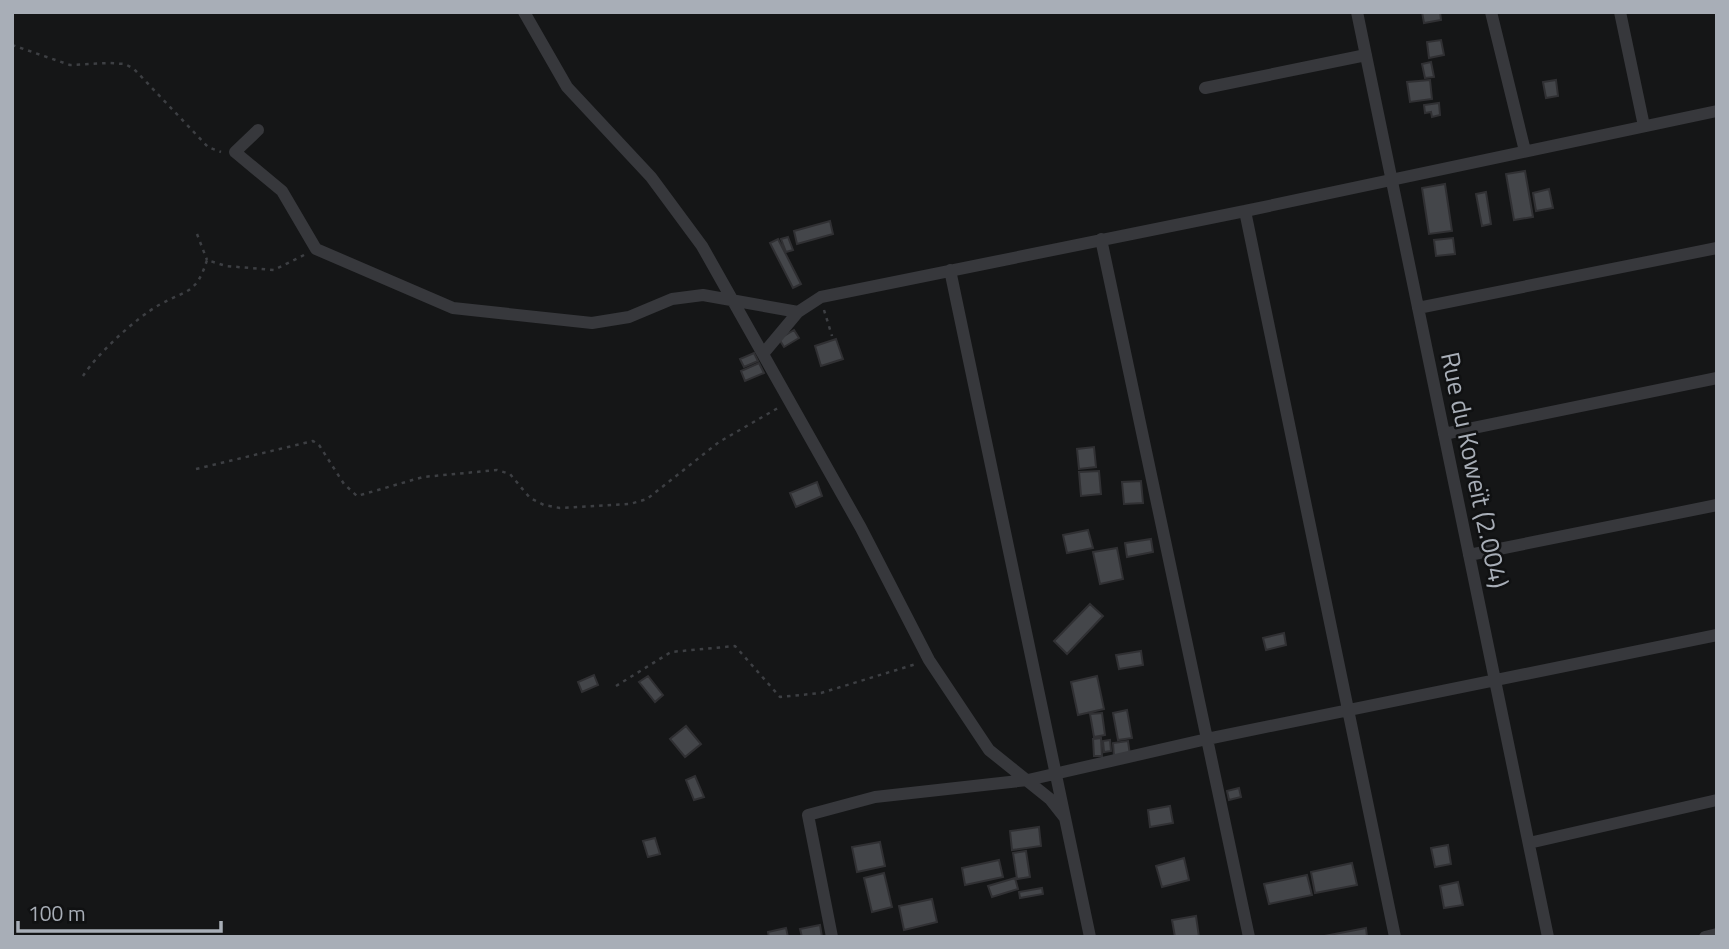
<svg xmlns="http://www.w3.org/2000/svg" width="1729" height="949" viewBox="0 0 1729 949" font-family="'Titillium Web',sans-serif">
	<rect width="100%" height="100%" fill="#151617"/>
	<path fill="#44464a" stroke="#303033" stroke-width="2" d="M1422 12H1440L1441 20 1424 23Z
		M1441 40 1444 55 1429 58 1427 42Z
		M1431 62 1434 77 1425 78 1422 64Z
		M1430 80 1432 99 1410 102 1407 82Z
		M1556 80 1558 96 1546 98 1543 82Z
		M1439 103 1440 115 1432 117 1431 112 1425 113 1424 105Z
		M1525 171 1533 217 1514 220 1506 174Z
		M1445 184 1452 231 1429 234 1422 188Z
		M1549 189 1553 208 1536 211 1533 193Z
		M1486 192 1491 224 1482 226 1476 194Z
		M830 221 833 234 797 244 794 231Z
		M788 237 793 250 786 252 781 239Z
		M1453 238 1455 254 1436 256 1434 240Z
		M778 239 801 284 793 288 770 243Z
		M794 330 799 338 784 347 779 339Z
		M836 339 843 359 821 366 815 346Z
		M754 353 758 361 744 367 740 359Z
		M759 363 764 373 745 381 741 371Z
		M1094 447 1096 467 1079 469 1077 449Z
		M1099 471 1101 494 1081 496 1079 472Z
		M1141 481 1143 503 1124 504 1122 482Z
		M817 482 822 496 796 507 790 493Z
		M1088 530 1093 548 1067 553 1063 535Z
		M1151 539 1153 552 1127 557 1125 543Z
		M1117 548 1123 579 1100 584 1093 552Z
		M1090 604 1103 616 1067 654 1054 641Z
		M1284 633 1286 645 1266 650 1263 638Z
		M1141 651 1143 665 1119 669 1116 655Z
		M594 675 598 685 582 692 578 682Z
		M648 676 663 695 655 702 639 682Z
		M1097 676 1104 709 1078 715 1071 682Z
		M1127 710 1132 738 1118 740 1113 713Z
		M1102 713 1105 735 1094 737 1090 714Z
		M686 726 701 744 685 757 670 739Z
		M1101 738 1102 756H1094L1093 739Z
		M1110 740 1111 751 1104 752 1103 741Z
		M1128 741 1130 755 1114 757 1113 743Z
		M695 776 704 797 694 800 686 780Z
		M1239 788 1241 797 1229 800 1227 791Z
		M1170 806 1173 823 1150 827 1148 810Z
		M1039 827 1041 846 1012 850 1010 831Z
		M655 838 660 854 648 857 643 841Z
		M880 842 885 866 857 872 852 847Z
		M1448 845 1451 864 1435 867 1431 848Z
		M1026 851 1030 877 1017 879 1013 853Z
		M1184 858 1189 880 1162 887 1156 866Z
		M999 860 1003 877 965 885 962 868Z
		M1352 863 1357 885 1315 893 1311 872Z
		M884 873 892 907 872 912 864 878Z
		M1307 875 1312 895 1269 904 1264 884Z
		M1015 878 1018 889 992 897 988 886Z
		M1458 882 1463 905 1444 908 1440 886Z
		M1042 888 1043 894 1020 898 1019 892Z
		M932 899 937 922 904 930 899 906Z
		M1196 916 1199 937H1175L1172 920Z
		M820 925 822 937H802L800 929Z
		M786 928 788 937H769L768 932Z
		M1366 928 1367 937H1324V936Z"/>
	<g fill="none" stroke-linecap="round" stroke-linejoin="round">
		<path stroke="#3d3f43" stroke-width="2.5" stroke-dasharray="3.5 5" stroke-linecap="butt" d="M12 45 70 65 109 63 125 64 134 69 208 147 221 152
			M197 234 207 260
			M824 310 832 336
			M83 376C97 354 136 318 159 305 187 289 196 295 207 260L226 266 274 270 304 255
			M196 469 313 441 319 445 344 484 357 496 423 477 497 470 510 474 530 498 544 505 560 508 630 504 647 499 719 442 778 408
			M616 686 671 652 735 646 780 697 821 693 916 664"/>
		<path stroke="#37383c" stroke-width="12" d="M524 12 567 87 651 177 702 246 861 528 929 660 989 750 1050 799 1065 818
			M1357 12 1548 937
			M1491 12 1525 151
			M1620 12 1644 126
			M1205 88 1366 55
			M258 130 235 152 282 191 316 249 453 308 592 323 629 317 672 299 703 295 798 312
			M1245 211 1395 937
			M1101 239 1249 937
			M950 270 1090 937
			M1418 308 1717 248
			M763 354 798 312 821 297 1245 211 1717 111
			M1444 434 1717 378
			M1469 555 1717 505
			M1529 843 1717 800
			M832 937 808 815 875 797 1028 780 1207 739 1717 635
			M1705 937 1717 934"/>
	</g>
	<g text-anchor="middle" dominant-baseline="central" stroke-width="5" stroke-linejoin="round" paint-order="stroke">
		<g font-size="26" fill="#a8aeb7" stroke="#101112">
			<text transform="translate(1475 470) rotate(78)">Rue du Koweït (2.004)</text>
		</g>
	</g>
	<rect width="1729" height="949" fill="none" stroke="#a8aeb7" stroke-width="28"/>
	<path d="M18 921v10h203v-10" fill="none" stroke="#a8aeb7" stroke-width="3.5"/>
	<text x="28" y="921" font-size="21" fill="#a8aeb7" stroke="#101112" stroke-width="5" paint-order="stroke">100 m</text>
</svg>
